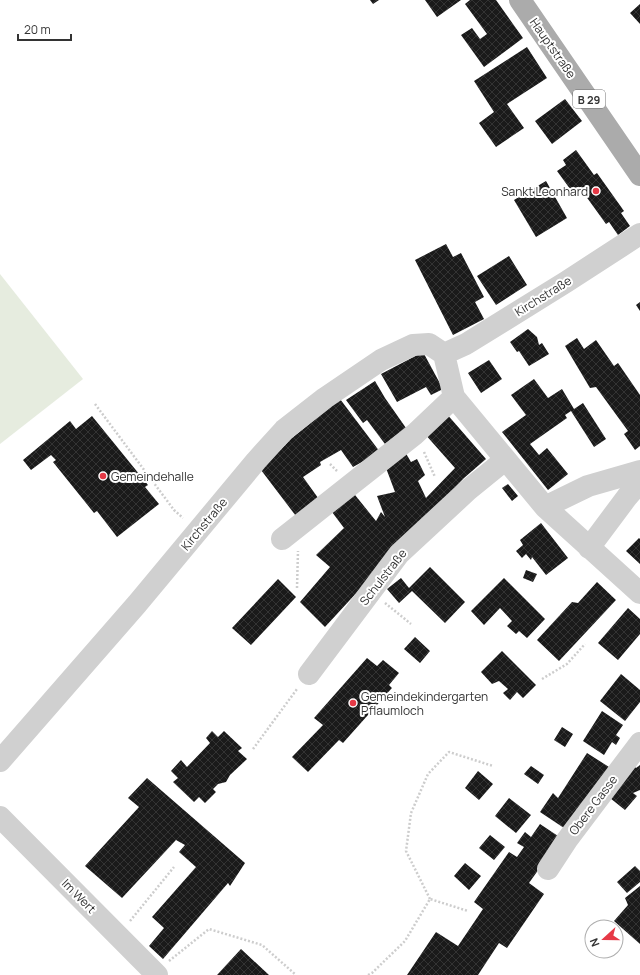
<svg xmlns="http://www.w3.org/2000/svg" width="640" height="975" viewBox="0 0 640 975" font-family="Manrope,sans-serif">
	<defs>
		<pattern id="building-cross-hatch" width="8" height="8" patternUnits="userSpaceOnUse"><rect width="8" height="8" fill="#1a1a1a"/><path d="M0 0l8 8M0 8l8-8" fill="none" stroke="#333"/></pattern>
	</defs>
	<rect width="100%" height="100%" fill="#fff"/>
	<path fill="#e6ecdf" d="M0 274 83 379 0 444Z"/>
	<path fill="url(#building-cross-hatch)" d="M370 0H379L373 4Z
		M425 0H461L437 17Z
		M470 0H496L523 38 484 67 461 35 472 28 480 39 487 34 465 4Z
		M640 4V24L630 13Z
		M527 47 547 78 507 104 524 128 496 147 479 123 494 112 474 81Z
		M565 99 582 121 552 144 535 121Z
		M576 150 594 175 597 173 624 211 621 213 630 226 618 235 609 222 606 224 580 188 573 193 557 171 566 165 563 160Z
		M546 181 567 218 536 237 514 200Z
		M446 244 453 257 461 253 484 297 475 302 484 319 453 335 415 260Z
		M509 256 527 285 496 305 477 276Z
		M640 302V311L636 305Z
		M528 329 537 337 539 345 542 343 549 354 529 366 519 351 517 352 510 342Z
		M577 338 584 349 596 340 614 366 618 363 640 395V446L635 450 624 434 628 431 596 387 590 388 565 346Z
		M423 352 443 389 431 395 426 387 397 402 381 374Z
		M489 360 502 379 481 393 468 373Z
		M534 379 548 398 562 389 574 409 583 403 606 439 594 447 571 411 565 415 567 418 530 444 539 455 547 448 568 474 548 490 502 432 526 415 511 395Z
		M375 381 385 398 406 428 385 444 367 420 363 423 346 400Z
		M340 399 380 452 353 467 341 450 320 462 321 465 303 477 321 502 299 520 261 470 292 438Z
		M446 413 486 459 464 478 432 511 325 627 300 602 330 567 316 555 344 528 329 508 351 490 376 521 381 512 385 517 377 496 395 492 386 468 404 450 411 462 417 459 425 475 418 481 426 498 455 468 424 433Z
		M92 416 148 485 145 487 159 504 117 537 97 511 94 513 53 462 56 460 51 455 31 470 23 460 70 421 76 429Z
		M508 484 518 496 512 501 502 488Z
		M541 523 568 558 546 575 532 557 531 560 526 554 522 558 516 551 523 545 520 540Z
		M639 538 640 539V564L626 551Z
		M430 567 465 602 445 623 412 591 399 603 387 589 401 578 409 588Z
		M526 570 537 574 533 582 523 578Z
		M504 578 545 619 527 638 519 631 516 634 507 626 512 621 500 608 484 625 471 611Z
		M278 579 296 597 251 645 232 628Z
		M597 582 616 600 559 661 537 640 572 602 578 603Z
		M628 608 640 619V634L618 660 598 643Z
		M415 637 430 651 420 663 404 649Z
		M502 651 536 685 523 698 517 692 510 700 503 693 508 689 499 681 492 684 481 672Z
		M367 658 377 666 383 660 399 673 389 685 392 688 343 743 339 740 308 772 292 757 323 725 314 718Z
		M621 674 640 690V702L625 721 600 701Z
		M602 711 623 725 616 735 620 738 616 745 612 742 604 755 583 741Z
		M562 727 573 734 565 747 554 740Z
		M212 731 218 737 224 731 242 748 238 751 247 759 230 775 226 782 218 784 213 789 216 792 205 803 199 797 194 802 173 782 178 778 171 771 181 760 187 767 210 743 206 738Z
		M587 753 609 767 580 812 576 809 579 812 567 830 540 812 553 793 558 798Z
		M640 765V790L633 793 637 796 625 810 610 798 634 766 636 768Z
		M531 766 544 775 538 784 524 774Z
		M478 771 493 784 479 800 465 788Z
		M147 778 245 863 230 886 228 883 163 959 149 946 164 928 152 917 196 867 179 852 185 845 176 840 122 898 85 866 139 807 128 798Z
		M509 798 531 815 516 833 495 816Z
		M540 824 561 838 529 883 544 894 507 948 499 943 478 975H407L436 932 458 946 483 909 474 902 509 852 517 857 524 847 517 843 525 832 531 837Z
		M490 835 505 847 494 860 479 848Z
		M465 863 481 876 469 890 454 876Z
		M635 866 640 871V882L627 893 617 882Z
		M640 886V944L614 921 628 905 625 898Z
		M241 949 269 975H217Z"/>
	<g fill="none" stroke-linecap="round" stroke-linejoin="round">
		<path stroke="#cdcdcd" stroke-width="2.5" stroke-dasharray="2 2" stroke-linecap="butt" d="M95 404 174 510 183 518
			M424 452 435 477
			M330 464 337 471
			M297 588 298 551
			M385 603 411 624
			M542 679 567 664 585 644
			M253 749 297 689
			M430 899 406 851 411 813 428 774 449 752 493 766
			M130 921 174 867
			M169 961 209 929 262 945 296 975
			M368 975 372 973 405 941 430 899 468 911"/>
		<path stroke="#d0d0d0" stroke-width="22" d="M454 397 545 507 640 593
			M545 507 588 486 640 471
			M282 539 415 434 454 397 444 354 466 344 566 282 640 234
			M589 548 627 497 640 482
			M309 674 399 554 468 490 505 460
			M0 761 137 604 256 461 284 430 325 398 381 360 413 345 429 344 444 354
			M0 817 157 975
			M548 869 567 840 640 743"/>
		<path stroke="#ababab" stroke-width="22" d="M520 0 640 175"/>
	</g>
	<g fill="#e63946" stroke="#fff" stroke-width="1.5">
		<circle cx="596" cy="191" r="4"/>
		<circle cx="103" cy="476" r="4"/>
		<circle cx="353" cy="703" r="4"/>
	</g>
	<g text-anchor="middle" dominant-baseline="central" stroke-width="4" stroke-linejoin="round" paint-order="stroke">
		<rect fill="#fff" stroke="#707070" stroke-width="1" x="573" y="90" width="32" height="18" rx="3"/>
		<g font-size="11" font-weight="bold" fill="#333">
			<text x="589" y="99">B 29</text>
		</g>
		<g font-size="12" fill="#333" stroke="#fff">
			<text transform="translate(553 48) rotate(55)">Hauptstraße</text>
			<text transform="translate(543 296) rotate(-32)">Kirchstraße</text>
			<text transform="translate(204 524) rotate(-50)">Kirchstraße</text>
			<text transform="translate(383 577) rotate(-52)">Schulstraße</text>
			<text transform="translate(593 805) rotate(-53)">Obere Gasse</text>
			<text transform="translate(79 896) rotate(45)">Im Wert</text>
		</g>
		<g font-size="12" fill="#333" stroke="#fff" text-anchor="start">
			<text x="588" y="191" text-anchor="end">Sankt Leonhard</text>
			<text x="111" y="476">Gemeindehalle</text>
			<text x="361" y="696">Gemeindekindergarten<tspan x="361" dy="14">Pflaumloch</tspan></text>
		</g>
	</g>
	<g transform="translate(604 939) rotate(249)"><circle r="19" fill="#ffffff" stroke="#adadad"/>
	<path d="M0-3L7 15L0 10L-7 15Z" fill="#e63946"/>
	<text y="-6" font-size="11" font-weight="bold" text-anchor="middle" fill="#333333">N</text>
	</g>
	<path d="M18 34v6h53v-6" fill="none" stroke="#333333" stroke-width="2"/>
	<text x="24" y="34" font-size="12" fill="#333333" stroke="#ffffff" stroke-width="3" paint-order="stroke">20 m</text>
</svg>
